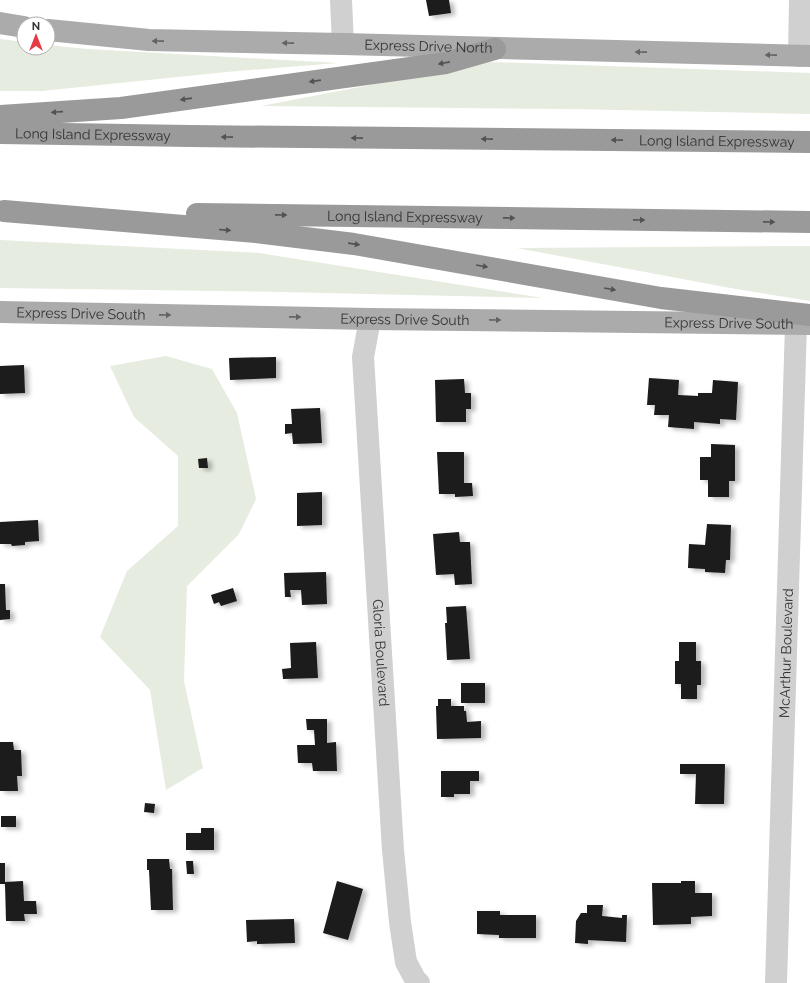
<svg xmlns="http://www.w3.org/2000/svg" width="810" height="983" viewBox="0 0 810 983" font-family="Raleway,sans-serif">
	<defs>
		<filter id="shadow"><feDropShadow dx="4.5" dy="2.5" stdDeviation="2" flood-color="#0004"/></filter>
	</defs>
	<rect width="100%" height="100%" fill="#fff"/>
	<path fill="#e6ecdf" d="M0 39 24 42V48H48V45L87 49 338 63 226 72 42 91H0Z
		M490 62 810 73V114L571 109 261 106Z
		M0 240 259 253 543 298 283 292 0 288Z
		M799 246H810V301L736 289 517 248Z
		M166 356 212 369 237 413 256 499 239 534 187 586 184 681 203 768 166 790 150 690 100 637 127 571 178 526V456L134 417 110 366Z"/>
	<path fill="#1a1a1a" filter="url(#shadow)" d="M426 0H449L451 13 429 16Z
		M276 357V378L230 380 229 358Z
		M24 365 25 393 0 394V366Z
		M649 378 679 380 678 395 698 396V393H712L713 380 738 382 736 420 720 419V424L694 422V429L668 427 669 415H654L655 405H647Z
		M464 379 465 393H471V409H466V422H436L435 380Z
		M320 408 322 443 293 444 292 433 285 434V424H292L291 409Z
		M711 444 735 445V481H729V497H708V480H700V457H711Z
		M437 452H464V483H472L473 496 455 497V494H439Z
		M207 458 208 468H199L198 459Z
		M322 492V525L297 526V493Z
		M38 520 39 541 25 542V545L12 546 11 544H0V522Z
		M707 524 731 525 730 560H726L725 573 705 572V569L688 568 689 544 705 545Z
		M459 532 460 542H470L472 584 455 585 454 574 436 575 433 534Z
		M326 572 327 604 302 605 301 590H290L291 597H285L284 573Z
		M0 584H5L6 610H10V619L0 620Z
		M233 588 237 601 221 606 219 602 214 604 211 595Z
		M466 606 470 659 447 660 445 623H447L446 607Z
		M316 642 318 678 283 679 282 669 291 668 290 643Z
		M679 642H696V661H701V685H697V699H681V684H675V661H679Z
		M461 683H485V703H461Z
		M438 699H451V706H464V711H466L467 722 481 721V738L437 739 436 706H438Z
		M306 719H327V743L336 742 337 771H313L312 763H298L297 745H315L314 730H307Z
		M0 742H13L14 750H21L22 776H17L18 791H0Z
		M680 764H725L724 804H695L696 774H680Z
		M441 771H479V781H470V794H454V797H441Z
		M145 803 155 804 154 813 144 812Z
		M1 816H16V827H1Z
		M201 828H214V850H186V833H201Z
		M147 859H169L170 869H172L173 910H151L149 870H147Z
		M186 861H193L194 874H187Z
		M0 863H5V882L23 881 24 901H36L37 914H24L25 921H6L5 884H0Z
		M337 881 363 889 348 940 323 933Z
		M681 881H695V893H712V916L691 917V924L653 925 652 883H681Z
		M587 905H603L602 916 622 918V915H627L626 942 588 940V944L575 943 576 921 581 913H587Z
		M477 911H500V915H536V938H499V935L477 934Z
		M294 919 295 943 257 944V941L247 942 246 920Z"/>
	<g fill="none" stroke-linecap="round" stroke-linejoin="round">
		<g stroke="#d0d0d0" stroke-width="22">
			<path d="M341 0 343 44"/>
			<path d="M799 56 800 0"/>
			<path id="s1" d="M370 319 363 357 393 850 400 922 406 962 415 979 419 983"/>
			<path id="s2" d="M776 983 796 324"/>
		</g>
		<g stroke="#ababab" stroke-width="22">
			<path d="M0 23 24 27"/>
			<path id="s3" d="M48 30 149 40 343 44 810 56"/>
			<path id="s4" d="M0 312 370 319 810 324"/>
		</g>
		<g stroke="#9a9a9a" stroke-width="22">
			<path d="M0 116 121 108 446 63 495 49"/>
			<path id="s5" d="M0 133 190 136 810 142"/>
			<path d="M4 211 256 232 354 244 661 298 810 315"/>
			<path id="s6" d="M197 214 810 222"/>
		</g>
	</g>
	<defs><path id="oneway-solid" d="M-6-.8H1V-3.2L6.5 0L1 3.2V.8H-6Z"/></defs>
	<g fill="#636363">
		<use href="#oneway-solid" transform="translate(158 41) rotate(-179)"/>
		<use href="#oneway-solid" transform="translate(288 43) rotate(-179)"/>
		<use href="#oneway-solid" transform="translate(641 52) rotate(-179)"/>
		<use href="#oneway-solid" transform="translate(771 55) rotate(-179)"/>
		<use href="#oneway-solid" transform="translate(165 315) rotate(1)"/>
		<use href="#oneway-solid" transform="translate(295 317) rotate(1)"/>
		<use href="#oneway-solid" transform="translate(495 320) rotate(1)"/>
	</g>
	<g fill="#525252">
		<use href="#oneway-solid" transform="translate(444 63) rotate(169)"/>
		<use href="#oneway-solid" transform="translate(315 81) rotate(172)"/>
		<use href="#oneway-solid" transform="translate(186 99) rotate(172)"/>
		<use href="#oneway-solid" transform="translate(57 112) rotate(176)"/>
		<use href="#oneway-solid" transform="translate(227 137) rotate(-179)"/>
		<use href="#oneway-solid" transform="translate(357 138) rotate(-179)"/>
		<use href="#oneway-solid" transform="translate(487 139) rotate(-179)"/>
		<use href="#oneway-solid" transform="translate(617 140) rotate(-179)"/>
		<use href="#oneway-solid" transform="translate(281 215) rotate(1)"/>
		<use href="#oneway-solid" transform="translate(509 218) rotate(1)"/>
		<use href="#oneway-solid" transform="translate(639 220) rotate(1)"/>
		<use href="#oneway-solid" transform="translate(769 222) rotate(1)"/>
		<use href="#oneway-solid" transform="translate(225 230) rotate(5)"/>
		<use href="#oneway-solid" transform="translate(354 244) rotate(8)"/>
		<use href="#oneway-solid" transform="translate(482 266) rotate(10)"/>
		<use href="#oneway-solid" transform="translate(610 289) rotate(10)"/>
	</g>
	<g text-anchor="middle" dominant-baseline="central" stroke-width="4" stroke-linejoin="round" paint-order="stroke">
		<g font-size="14" fill="#333" stroke="#fff">
			<text stroke="none"><textPath href="#s3" startOffset="381">Express Drive North</textPath></text>
			<text stroke="none"><textPath href="#s5" startOffset="93">Long Island Expressway</textPath></text>
			<text stroke="none"><textPath href="#s5" startOffset="717">Long Island Expressway</textPath></text>
			<text stroke="none"><textPath href="#s6" startOffset="208">Long Island Expressway</textPath></text>
			<text stroke="none"><textPath href="#s4" startOffset="81">Express Drive South</textPath></text>
			<text stroke="none"><textPath href="#s4" startOffset="405">Express Drive South</textPath></text>
			<text stroke="none"><textPath href="#s4" startOffset="729">Express Drive South</textPath></text>
			<text stroke="none"><textPath href="#s1" startOffset="335">Gloria Boulevard</textPath></text>
			<text stroke="none"><textPath href="#s2" startOffset="330">McArthur Boulevard</textPath></text>
		</g>
	</g>
	<g transform="translate(36 36)"><circle r="19" fill="#ffffff" stroke="#adadad"/>
	<path d="M0-3L7 15L0 10L-7 15Z" fill="#e63946"/>
	<text y="-6" font-size="11" font-weight="bold" text-anchor="middle" fill="#333333">N</text>
	</g>
</svg>
